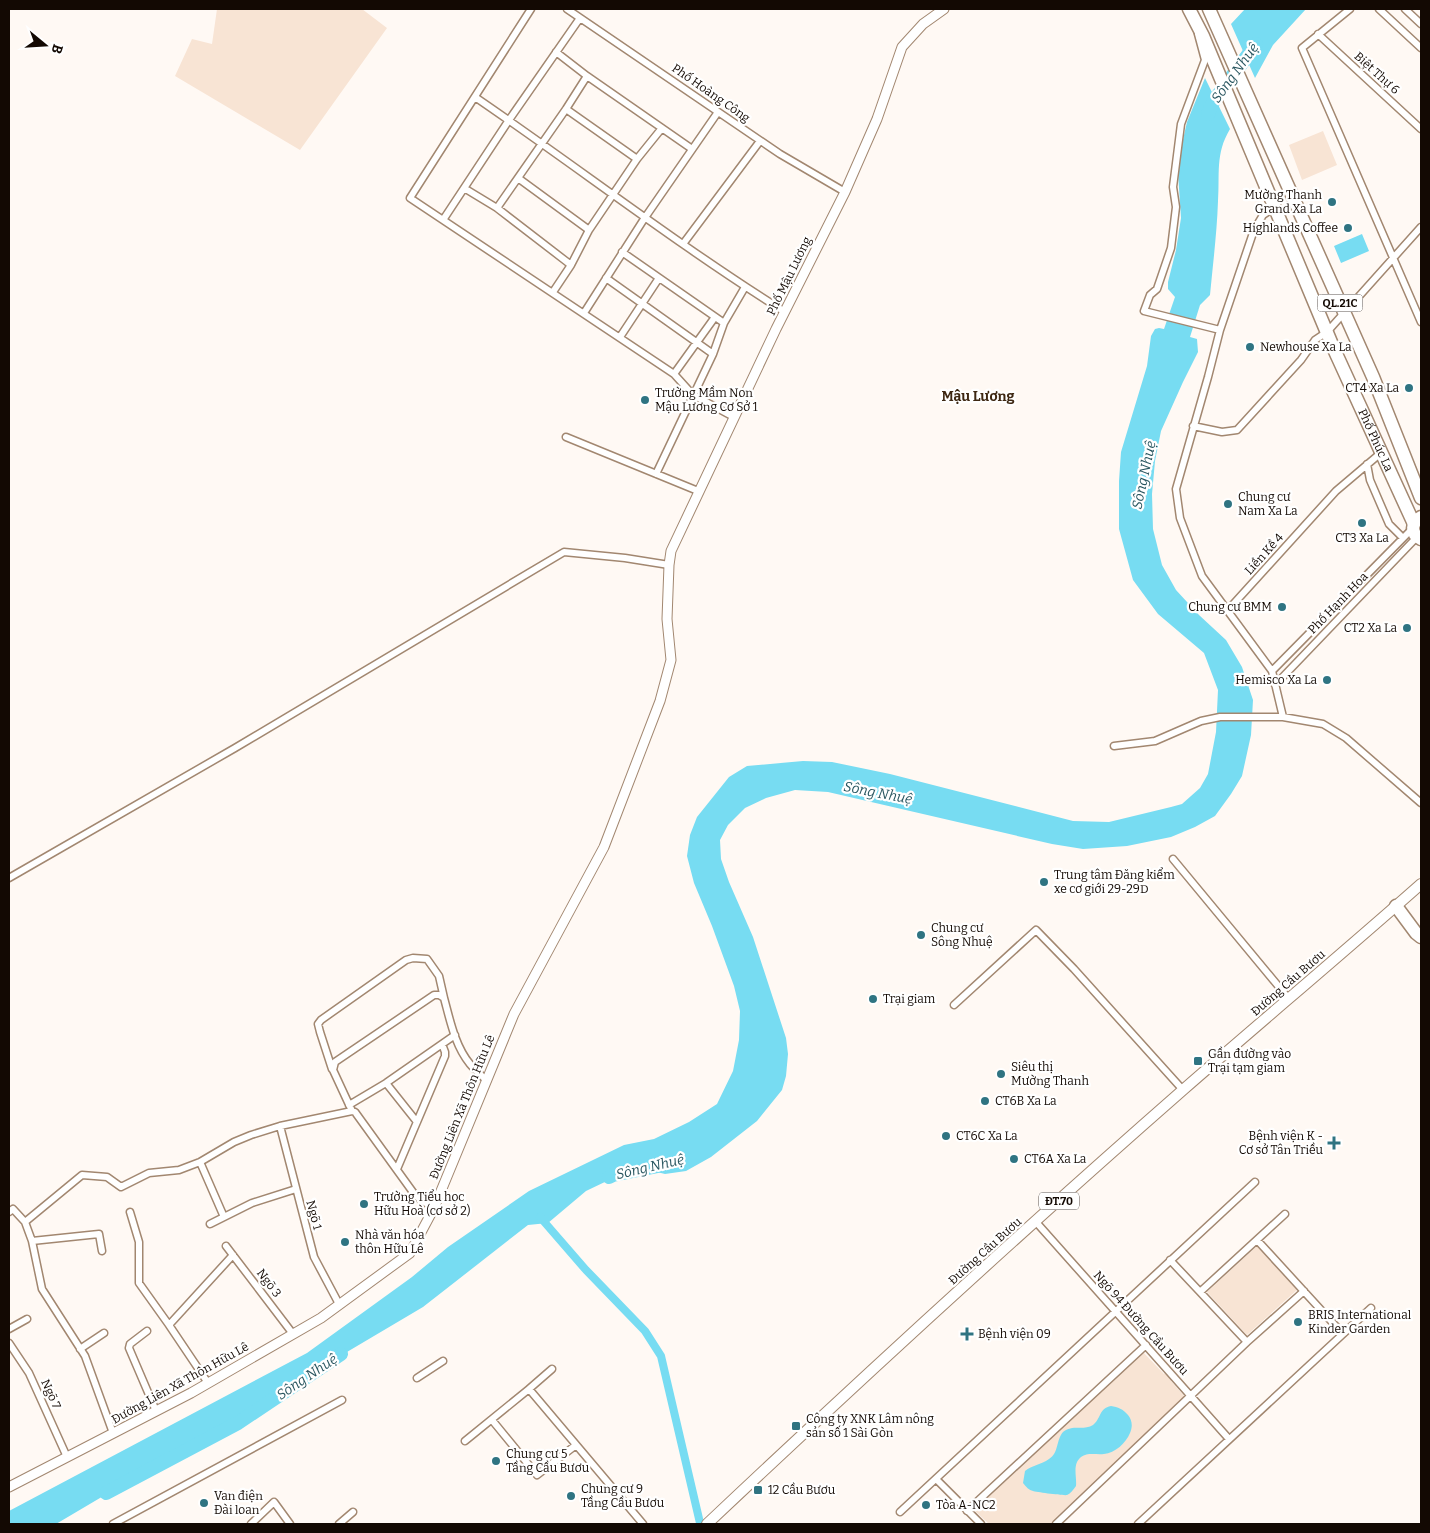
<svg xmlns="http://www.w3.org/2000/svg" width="1430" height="1533" viewBox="0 0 1430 1533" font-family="Bitter,serif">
	<rect width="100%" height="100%" fill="#fff9f4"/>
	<path fill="#f8e4d4" d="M217 9H362L387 28 300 150 175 76 192 39 212 44Z
		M1323 131 1337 165 1302 180 1289 145Z
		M1257 1246 1297 1290 1247 1335 1207 1292Z
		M1143 1352 1164 1374 1167 1372 1172 1379 1171 1381 1185 1397 1051 1524H989L974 1510Z"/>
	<path fill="#77dcf2" d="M1245 9H1306L1273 45 1255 78 1231 24Z
		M1205 78 1230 129C1215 154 1220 174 1218 201 1217 232 1213 263 1210 295L1200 305 1190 337 1197 339 1198 352 1183 382 1161 431 1155 461 1152 494 1153 529 1162 565 1176 590 1199 615 1226 640 1242 667 1253 700 1251 735 1242 776 1231 794 1215 816 1195 827 1171 837 1127 846 1083 849 1052 844 828 792 795 790 766 798 745 808 728 825 720 840 721 859 729 882 753 937 786 1038 788 1054 786 1076 782 1090 757 1121 711 1157 686 1171 665 1174 653 1171 632 1169 586 1191 548 1223 528 1225 423 1307 56 1524H9V1511L307 1353 412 1277 448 1247 529 1191 624 1145 654 1139 689 1122 717 1104 733 1071 739 1040 740 1011 734 986 712 926 694 883 687 856 690 835 697 817 729 777 747 766 803 761 832 762 890 774 1073 821 1109 822 1171 807 1182 804 1200 788 1208 774 1216 732 1218 690 1204 653 1158 614 1133 580 1119 529V481L1121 452 1147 366 1151 336 1155 329 1159 328 1164 329 1175 297 1168 289V282L1176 250 1181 218 1178 173 1182 144 1187 122Z
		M1362 234 1369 251 1341 263 1334 246Z
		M1111 1406C1118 1407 1123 1409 1128 1415 1132 1420 1133 1426 1130 1433 1126 1443 1115 1453 1104 1454 1096 1455 1088 1452 1081 1457 1072 1464 1077 1477 1076 1486 1073 1490 1070 1494 1067 1495 1065 1496 1036 1492 1033 1491 1029 1490 1026 1487 1023 1483L1025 1471C1032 1465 1041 1465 1049 1459 1059 1453 1056 1440 1063 1432 1072 1424 1084 1431 1093 1425 1101 1419 1099 1408 1111 1406Z"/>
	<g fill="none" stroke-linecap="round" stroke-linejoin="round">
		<path stroke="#77dcf2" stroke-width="8" d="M540 1217 586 1270 645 1331 661 1356 700 1523"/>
		<path stroke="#77dcf2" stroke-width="14" d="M1208 114 1213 102 1256 44
			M609 1177 613 1175 658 1166
			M106 1493 238 1423 341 1354"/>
		<g stroke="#a28770" stroke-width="9">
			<path id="street" d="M531 9 410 198 674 374 693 395 734 417
				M567 9 780 154 845 192
				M1350 9 1302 48 1421 322
				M1379 9 1421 48
				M1405 9 1421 24
				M1198 34 1205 60 1181 124 1173 187 1176 207 1171 248 1157 289 1150 295 1144 311 1220 330
				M1318 34 1421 129
				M556 52 587 76 692 149
				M475 97C579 168 678 245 785 312
				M566 109 637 159
				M518 178 589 230
				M464 188 497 208 571 265
				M1275 207 1263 215 1254 230 1220 330 1208 377 1176 489 1180 518 1202 576 1272 671 1283 717
				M497 208 566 109 587 76
				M443 220 509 120 580 18
				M683 244 760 141
				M622 252 724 323
				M606 278 713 354
				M553 292 571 265 589 230 637 159 662 128
				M584 313 644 219 718 112
				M620 337 659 278
				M674 374 715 317
				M1193 426 1222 432 1237 430 1301 360 1315 340 1327 332 1421 227
				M566 437 698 491
				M1367 464 1370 480 1389 524 1403 538
				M656 474 713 354 724 323 745 287
				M1228 610 1336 491 1382 452
				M1272 671 1413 528
				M1275 685 1417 537
				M1114 746 1155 741 1201 721 1220 717H1283L1323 724 1346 738 1421 803
				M1173 859 1289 999
				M9 878 235 748 564 552 625 558 669 565
				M954 1005 1036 930 1074 969 1183 1090
				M332 1069 320 1032 318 1024 321 1020 406 960 413 958 427 959 439 976 444 998
				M386 1083 417 1122
				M349 1105 386 1083 455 1035
				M352 1111 333 1070 335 1062 434 995H439L444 998C450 1020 455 1046 470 1064 475 1070 481 1075 487 1081
				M280 1126 314 1257 339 1304
				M200 1162 224 1217
				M397 1169 445 1056V1052L442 1044
				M9 1212 13 1209 25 1222 32 1241 42 1289 85 1356 113 1433
				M130 1212 139 1242V1283L169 1325 233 1255
				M25 1222 82 1175 107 1177 121 1187 149 1173 179 1170 200 1162 234 1142 251 1135 280 1126 352 1111 355 1112 415 1195 421 1200 434 1208
				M1036 1222 1229 1439
				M210 1224 252 1203 296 1189
				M1257 1240 1343 1334
				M32 1241 99 1234 102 1251
				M226 1246 293 1334
				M1170 1260 1247 1342
				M1200 1292 1285 1214
				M169 1325 208 1383
				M9 1329 27 1319
				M147 1331 130 1344 129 1348 156 1411
				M9 1343 29 1373 67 1457
				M80 1349 104 1333
				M417 1378 443 1361
				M529 1389 552 1369
				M492 1420 537 1475 576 1445
				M465 1441 529 1389 643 1524
				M936 1479 981 1524
				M967 1511 1146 1345
				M900 1512 1255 1182
				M113 1524 342 1400
				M251 1524 274 1502 290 1524
				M339 1524 353 1512
				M1056 1524 1247 1342 1304 1291
				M1138 1524 1371 1308"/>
		</g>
		<g stroke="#a28770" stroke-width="11">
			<path id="secondary" d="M9 1487 191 1393 321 1318 410 1253 434 1208 514 1014 604 847 660 701 671 660 667 619 669 565 671 551 776 329 845 192 877 119 902 47 923 24 944 9"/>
		</g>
		<g stroke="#a28770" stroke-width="12">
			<path id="primary" d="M707 1524C864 1376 1022 1231 1184 1089 1263 1020 1343 953 1421 884"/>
		</g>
		<g stroke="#a28770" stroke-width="15">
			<g id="highway">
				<path id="s1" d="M1189 9 1203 36 1333 347 1414 524"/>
				<path d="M1209 9 1373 377 1421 498"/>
				<path d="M1421 517C1411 522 1410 534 1421 539"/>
				<path d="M1396 906 1416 933 1421 937"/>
			</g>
		</g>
		<use href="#street" stroke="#fff" stroke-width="6"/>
		<use href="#secondary" stroke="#fff" stroke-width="9"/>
		<use href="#primary" stroke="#fff" stroke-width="10"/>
		<use href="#highway" stroke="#fff" stroke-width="12"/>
	</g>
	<g fill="#2f7482" stroke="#fff" stroke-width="2">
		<circle cx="1332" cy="202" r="5"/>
		<circle cx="1348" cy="228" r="5"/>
		<circle cx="1250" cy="347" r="5"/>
		<circle cx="1409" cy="388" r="5"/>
		<circle cx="645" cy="400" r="5"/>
		<circle cx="1228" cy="504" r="5"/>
		<circle cx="1362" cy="523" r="5"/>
		<circle cx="1282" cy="607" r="5"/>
		<circle cx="1407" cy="628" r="5"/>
		<circle cx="1327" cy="680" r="5"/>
		<circle cx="1044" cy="882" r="5"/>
		<circle cx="921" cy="935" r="5"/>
		<circle cx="873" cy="999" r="5"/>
		<rect x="1193" y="1056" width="10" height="10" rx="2.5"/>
		<circle cx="1001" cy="1074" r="5"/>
		<circle cx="985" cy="1101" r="5"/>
		<circle cx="946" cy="1136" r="5"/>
		<path d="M1331.5 1135.5h5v5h5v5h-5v5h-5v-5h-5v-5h5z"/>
		<circle cx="1014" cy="1159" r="5"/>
		<circle cx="364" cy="1204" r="5"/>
		<circle cx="345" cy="1242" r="5"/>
		<circle cx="1298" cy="1322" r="5"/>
		<path d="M964.5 1326.5h5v5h5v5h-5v5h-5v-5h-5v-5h5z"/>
		<rect x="791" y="1421" width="10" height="10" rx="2.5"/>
		<circle cx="496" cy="1461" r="5"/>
		<rect x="753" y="1485" width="10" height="10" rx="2.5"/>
		<circle cx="571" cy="1496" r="5"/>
		<circle cx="204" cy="1503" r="5"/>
		<circle cx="926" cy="1505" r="5"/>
	</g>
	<g text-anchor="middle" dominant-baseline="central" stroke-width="4.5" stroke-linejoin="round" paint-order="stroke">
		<g fill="#fff" stroke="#5a534f" stroke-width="1">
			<rect x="1317.5" y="294.5" width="45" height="17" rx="4"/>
			<rect x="1039" y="1192.5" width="40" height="17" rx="4"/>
		</g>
		<g font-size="11" font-weight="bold" fill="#130903">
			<text x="1340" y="303">QL.21C</text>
			<text x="1059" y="1201">ĐT.70</text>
		</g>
		<g font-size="12" fill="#130903" stroke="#fff">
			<text transform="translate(1377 73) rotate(42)">Biệt Thự 6</text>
			<text transform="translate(711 93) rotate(35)">Phố Hoàng Công</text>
			<text transform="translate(789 276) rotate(-64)">Phố Mậu Lương</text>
			<text stroke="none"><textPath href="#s1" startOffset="470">Phố Phúc La</textPath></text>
			<text transform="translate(1264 554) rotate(-48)">Liền Kề 4</text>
			<text transform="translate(1338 603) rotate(-46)">Phố Hạnh Hoa</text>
			<text transform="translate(1288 983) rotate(-41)">Đường Cầu Bươu</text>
			<text transform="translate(462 1107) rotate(-68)">Đường Liên Xã Thôn Hữu Lê</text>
			<text transform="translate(314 1215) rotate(75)">Ngõ 1</text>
			<text transform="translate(985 1251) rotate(-42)">Đường Cầu Bươu</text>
			<text transform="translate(269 1283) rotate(53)">Ngõ 3</text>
			<text transform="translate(1141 1323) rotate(48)">Ngõ 94 Đường Cầu Bươu</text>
			<text transform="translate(180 1383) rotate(-29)">Đường Liên Xã Thôn Hữu Lê</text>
			<text transform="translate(51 1394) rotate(66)">Ngõ 7</text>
		</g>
		<g font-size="12" fill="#130903" stroke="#fff" text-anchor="start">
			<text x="1322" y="195" text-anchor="end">Mường Thanh<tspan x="1322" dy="14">Grand Xa La</tspan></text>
			<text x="1338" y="228" text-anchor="end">Highlands Coffee</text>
			<text x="1260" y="347">Newhouse Xa La</text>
			<text x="1399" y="388" text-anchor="end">CT4 Xa La</text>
			<text x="655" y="393">Trường Mầm Non<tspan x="655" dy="14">Mậu Lương Cơ Sở 1</tspan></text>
			<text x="1238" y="497">Chung cư<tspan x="1238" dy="14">Nam Xa La</tspan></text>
			<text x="1362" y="538" text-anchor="middle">CT3 Xa La</text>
			<text x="1272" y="607" text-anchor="end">Chung cư BMM</text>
			<text x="1397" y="628" text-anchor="end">CT2 Xa La</text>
			<text x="1317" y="680" text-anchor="end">Hemisco Xa La</text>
			<text x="1054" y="875">Trung tâm Đăng kiểm<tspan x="1054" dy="14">xe cơ giới 29-29D</tspan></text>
			<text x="931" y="928">Chung cư<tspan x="931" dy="14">Sông Nhuệ</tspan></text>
			<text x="883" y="999">Trại giam</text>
			<text x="1208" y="1054">Gần đường vào<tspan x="1208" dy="14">Trại tạm giam</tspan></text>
			<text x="1011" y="1067">Siêu thị<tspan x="1011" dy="14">Mường Thanh</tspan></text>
			<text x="995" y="1101">CT6B Xa La</text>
			<text x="956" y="1136">CT6C Xa La</text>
			<text x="1323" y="1136" text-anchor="end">Bệnh viện K -<tspan x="1323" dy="14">Cơ sở Tân Triều</tspan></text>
			<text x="1024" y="1159">CT6A Xa La</text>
			<text x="374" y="1197">Trường Tiểu học<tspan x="374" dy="14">Hữu Hoà (cơ sở 2)</tspan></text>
			<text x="355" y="1235">Nhà văn hóa<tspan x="355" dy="14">thôn Hữu Lê</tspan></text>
			<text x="1308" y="1315">BRIS International<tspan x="1308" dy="14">Kinder Garden</tspan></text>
			<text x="978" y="1334">Bệnh viện 09</text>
			<text x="806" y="1419">Công ty XNK Lâm nông<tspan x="806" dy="14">sản số 1 Sài Gòn</tspan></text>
			<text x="506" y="1454">Chung cư 5<tspan x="506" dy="14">Tầng Cầu Bươu</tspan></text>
			<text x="581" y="1489">Chung cư 9<tspan x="581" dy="14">Tầng Cầu Bươu</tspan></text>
			<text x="768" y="1490">12 Cầu Bươu</text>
			<text x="214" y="1496">Van điện<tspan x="214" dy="14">Đài loan</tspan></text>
			<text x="936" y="1505">Tòa A-NC2</text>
		</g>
		<g font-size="14" font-style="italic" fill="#28555f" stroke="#fff">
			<text transform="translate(1235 73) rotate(-54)">Sông Nhuệ</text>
			<text transform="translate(1144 475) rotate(-78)">Sông Nhuệ</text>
			<text transform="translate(878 793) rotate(11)">Sông Nhuệ</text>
			<text transform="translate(650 1167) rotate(-13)">Sông Nhuệ</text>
			<text transform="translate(307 1377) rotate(-34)">Sông Nhuệ</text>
		</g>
		<g font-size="14" font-weight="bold" fill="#3e2813" stroke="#fff">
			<text x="978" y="396">Mậu Lương</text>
		</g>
	</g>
	<rect width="1430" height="1533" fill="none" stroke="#130903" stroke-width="20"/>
	<g transform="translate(45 45) rotate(108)" stroke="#ffffff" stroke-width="4" paint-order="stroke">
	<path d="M0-4L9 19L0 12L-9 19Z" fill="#130903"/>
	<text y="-8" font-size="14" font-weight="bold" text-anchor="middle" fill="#130903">B</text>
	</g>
</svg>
